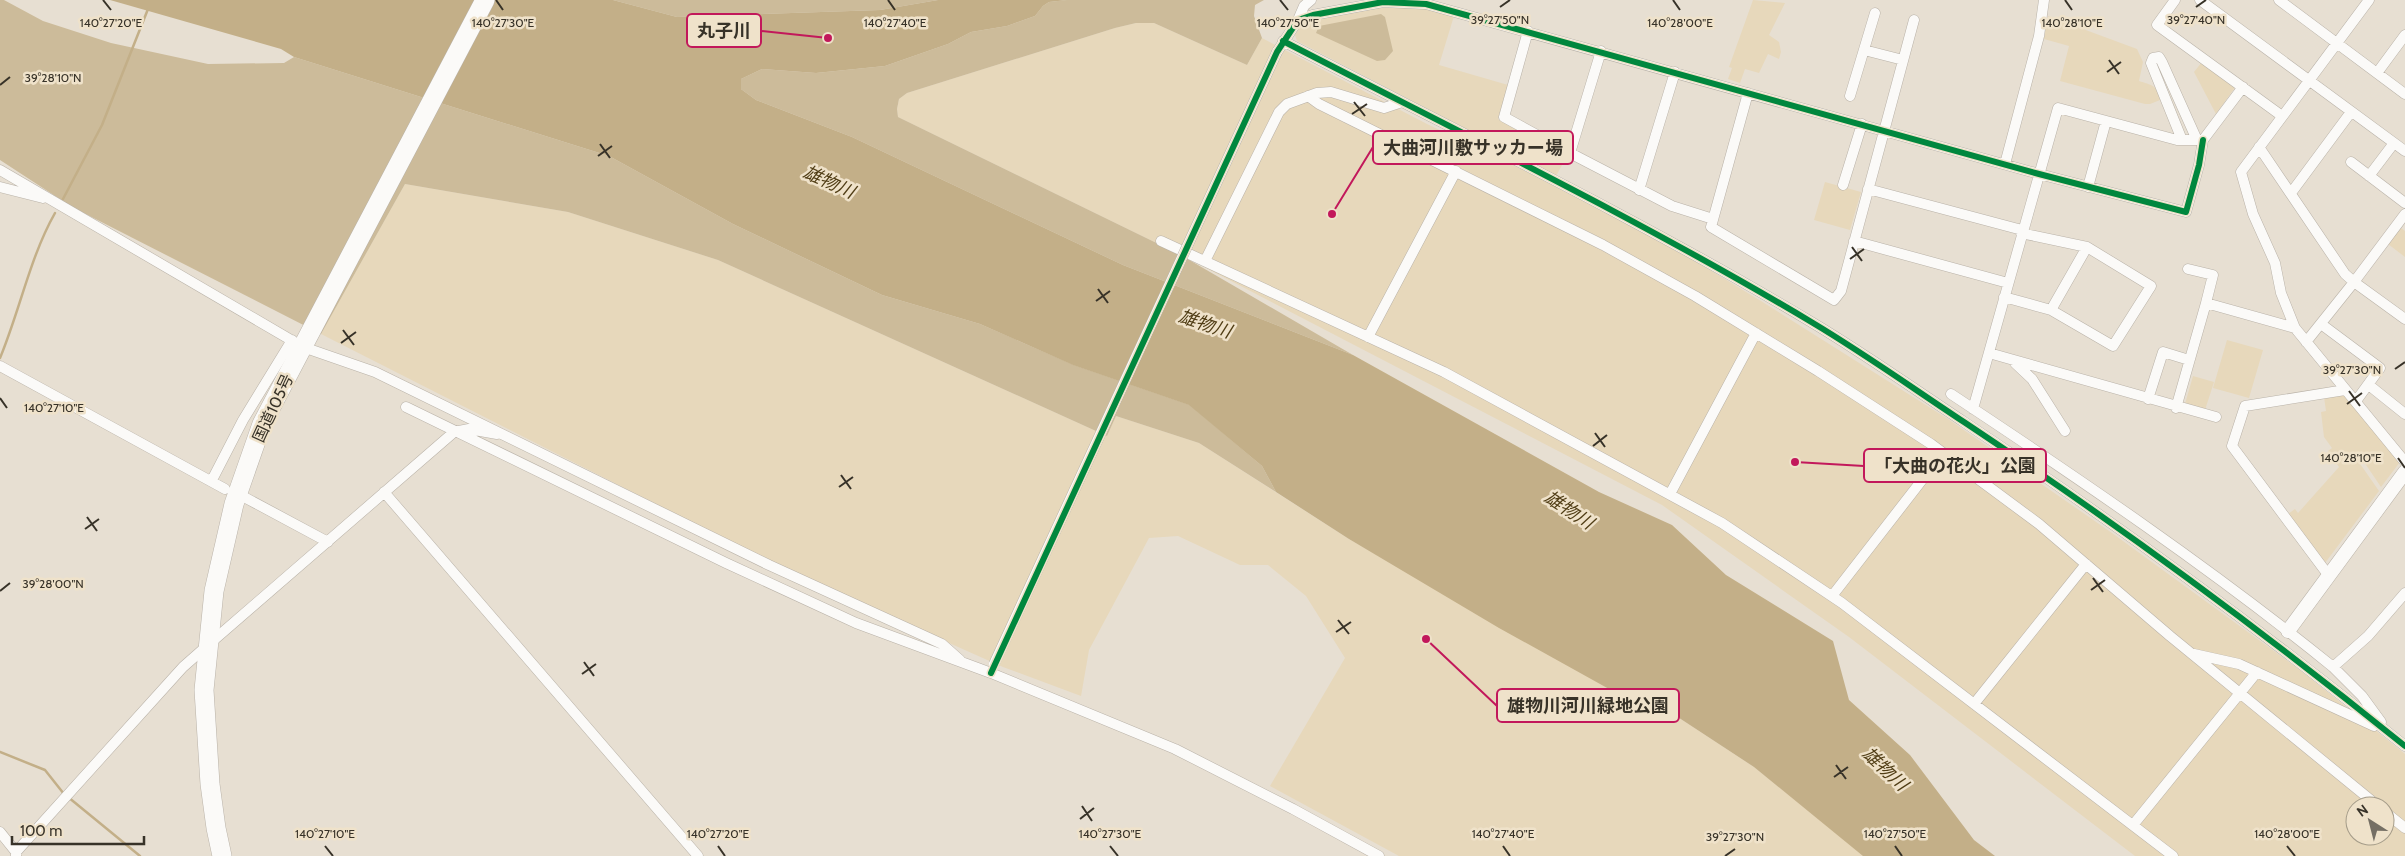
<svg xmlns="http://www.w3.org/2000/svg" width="2405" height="856" viewBox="0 0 2405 856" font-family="Cabin,'Noto Sans JP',sans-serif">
	<rect width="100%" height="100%" fill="#e7dfd2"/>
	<path fill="#e7d8bb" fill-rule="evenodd" d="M1753 0 1785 3 1769 35 1779 42 1781 52 1779 59 1768 54 1759 73 1745 69 1740 83 1728 79 1732 68 1729 67Z
		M1387 6 1419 7 1454 16 1439 65 1508 85 1498 119 1567 156 1556 176 1297 41 1295 35C1304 13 1365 9 1387 6Z
		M2048 16 2137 49 2143 62 2139 81C2151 85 2158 85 2160 100L2150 104H2145L2060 81 2069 46 2044 39Z
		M1136 23H1154L1247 65 1262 38 1427 124 1567 190 1682 253 1761 301 1948 419 2112 533 2300 670 2405 754V856H2135L1849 637 1662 505 1179 254 898 117 897 109 899 99 907 93 1115 28ZM2355 806H2385V836H2355Z
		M2202 62 2236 86 2216 114 2194 72Z
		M1825 182 1861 192 1850 230 1814 220Z
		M405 184 568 212 718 260 1107 436 1116 416 1199 443 1349 539 1627 699 1664 708 1754 767 1865 856H1399L1270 786 1345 658 1306 596 1268 565H1240L1178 536 1149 538 1089 650 1081 696 1003 667 792 573 321 334Z
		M2401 228 2405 231V257L2388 244Z
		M2227 340 2263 350 2249 398 2213 388Z
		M2193 376 2214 382 2205 410 2185 404Z
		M2342 394 2346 396 2400 462 2381 487 2364 462 2366 460 2362 454 2356 458 2379 491 2325 563 2288 514 2295 509 2298 513 2339 467 2328 451 2332 448 2324 437 2321 412 2326 411 2324 397Z"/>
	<path fill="#ccbb9a" d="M0 0H4L43 21 111 43 208 64 284 63 294 57 609 156 733 224 882 295 980 324 1074 365 1190 405 1262 466 1276 492 1199 443 1116 416 1107 436 718 260 568 212 405 184 321 334 72 207 0 160Z
		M613 0H938L880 10 677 17Z
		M1067 0H1264L1255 5 1254 16 1262 38 1247 65 1154 23H1136L1115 28 907 93 899 99 897 109 898 117 1179 254 1353 355 1123 265 852 137 756 100 741 89V79L762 69 816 73 885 66 948 44 971 32 1007 26 1035 16 1043 6 1049 2Z
		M1381 14 1385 17 1393 51 1385 60 1377 61 1316 33 1319 26Z"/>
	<path fill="#c3af88" d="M110 0H613L677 17 880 10 938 0H1067L1049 2 1043 6 1035 16 1007 26 971 32 948 44 885 66 816 73 762 69 741 79V89L756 100 852 137 1123 265 1353 355 1599 492 1672 525 1726 575 1833 641 1849 700 1910 755 1974 840 1995 856H1863L1754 767 1664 708 1627 699 1499 628 1349 539 1276 492 1262 466 1189 405 1073 365 980 324 882 295 733 224 609 156 294 57 281 49Z"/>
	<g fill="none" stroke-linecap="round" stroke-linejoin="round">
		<path stroke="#c3af88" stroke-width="2.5" d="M63 199 102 125 148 9
			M0 358C20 310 30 257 55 213
			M0 752 45 770 64 794
			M68 797 140 856"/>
		<g stroke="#b9b2a8" stroke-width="11">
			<path id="street" d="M2175 0 2157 25 2282 116
				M2200 0 2405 151
				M2279 0 2405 94
				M2369 0 2241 172 2253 214 2275 263 2281 293 2295 328 2405 462
				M1298 20 1304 6 1311 0
				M1528 31 1504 117 1570 153
				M1283 41C1461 133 1641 220 1813 323 1865 354 1914 389 1964 422 2116 523 2263 631 2405 746
				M1864 50 1903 60
				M1601 51 1570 153 1672 206 1713 219
				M1277 52 1298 20 1313 15 1383 2 1426 4 2039 174 2186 212 2199 165 2203 140
				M2377 73 2405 35
				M1748 93 1711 227 1834 300 1841 291 1914 20
				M1308 96 1319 104 1603 245 1695 296 1818 371 1931 444 2039 524 2170 636 2378 806
				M1850 96 1875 13
				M2182 140 2151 63 2153 58 2159 57 2162 62 2197 140
				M2259 147 2345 274 2354 282 2405 214
				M2351 162 2405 203
				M2005 164 2039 36 2044 0
				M0 170 303 347 375 372 769 565 942 644 960 660
				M2369 176 2394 143
				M1843 185 1862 124
				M0 187 43 198
				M2088 187 2106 121
				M1868 189 2022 230
				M1639 190 1675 72
				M2291 193 2351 112
				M1161 241 1444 372 1722 523 1842 603 2173 856
				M1854 241 2008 283
				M1205 261 1279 112 1287 104 1317 93 1331 92 1384 108 1402 102
				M2188 269 2213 275 2206 303
				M2004 297 2051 310 2113 346 2151 286 2087 247 2021 233
				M2051 310 2087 247
				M2321 324 2380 368 2356 401
				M1368 337 1456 171
				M2306 342 2354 282 2405 319
				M1989 353 2216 417
				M2015 363 2032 379 2065 431
				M0 366 225 489
				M2370 386 2405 414
				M1951 394C2081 480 2212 569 2333 667
				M2148 399 2163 352 2189 360
				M406 407 726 563 856 623 991 673 1175 749 1293 809 1379 856
				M2176 408 2206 303 2295 328
				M1973 409 2058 108 2177 140H2203L2243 87
				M212 480 243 420 292 340
				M384 492 698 856
				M1670 494 1756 333
				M244 497 328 542
				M2329 576 2232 446 2245 406 2345 390
				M1832 596 1943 453
				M2194 654 2239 664 2374 726
				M1974 704 2086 564
				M2381 722 2362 696 2333 667 2368 636 2405 593
				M2385 812 2405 828
				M2133 825 2257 672
				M0 832 16 852V856
				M16 852 183 667 208 645 454 432 469 429 497 434"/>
		</g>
		<g stroke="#b9b2a8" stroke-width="15">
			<path id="secondary" d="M2288 631 2405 472"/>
		</g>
		<g stroke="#b9b2a8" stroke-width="20">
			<path id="highway" d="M222 856 216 828 210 784 204 690 214 591 234 504 262 424 485 0"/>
		</g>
		<use href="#street" stroke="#fbfaf8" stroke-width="10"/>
		<use href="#secondary" stroke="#fbfaf8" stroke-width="14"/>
		<use href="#highway" stroke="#fbfaf8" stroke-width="19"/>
		<g stroke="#b9b2a8" stroke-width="11" stroke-linecap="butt">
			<path id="street-bridge" d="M994 664 1277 52"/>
		</g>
		<use href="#street-bridge" stroke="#fbfaf8" stroke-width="10"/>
		<g stroke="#efe2ca" stroke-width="9">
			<path id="cycleway" d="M1283 41C1461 133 1641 220 1813 323 1865 354 1914 389 1964 422 2116 523 2263 631 2405 746
				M991 673 1277 52 1298 20 1313 15 1383 2 1426 4 2039 174 2186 212 2199 165 2203 140"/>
		</g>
		<use href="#cycleway" stroke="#00873e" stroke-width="6"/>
	</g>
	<path fill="none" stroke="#373228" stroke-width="2" d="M103 0 111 10M496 0 503 10M888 0 895 10M1280 0 1288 10M1673 0 1680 10M2065 0 2072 10M1500 7 1510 0M2196 7 2206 0M2109 60 2119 74M2107 72 2121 62M0 85 10 77M1354 102 1365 116M1352 114 1367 104M600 144 610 158M598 156 612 146M1852 247 1862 261M1850 259 1864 249M1098 289 1108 303M1096 301 1110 291M343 330 354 345M341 343 356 332M2395 369 2405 362M2349 391 2360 406M0 398 7 408M2347 404 2362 393M1595 433 1605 447M1593 446 1607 435M2398 458 2405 468M841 475 851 489M839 487 853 477M87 517 97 531M85 529 99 519M2093 578 2103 592M2091 590 2105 580M0 591 10 583M1338 620 1349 634M1336 632 1351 622M584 662 594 676M582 674 596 664M1836 765 1846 779M1834 777 1848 767M1082 806 1092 821M1080 819 1094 808M325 846 333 856M718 846 725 856M1110 846 1118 856M1503 846 1510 856M1895 846 1902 856M2287 846 2295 856M1725 856 1735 849"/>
	<g text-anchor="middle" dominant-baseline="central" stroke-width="5" stroke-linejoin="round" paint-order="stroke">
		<g font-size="16" fill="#373228" stroke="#efe2ca">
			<text transform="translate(273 408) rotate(-65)">国道105号</text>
		</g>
		<g font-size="18" font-style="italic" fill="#513e16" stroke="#efe2ca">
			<text transform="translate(829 182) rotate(24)">雄物川</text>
			<text transform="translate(1205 324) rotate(18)">雄物川</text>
			<text transform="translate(1569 510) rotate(33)">雄物川</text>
			<text transform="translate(1885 769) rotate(43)">雄物川</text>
		</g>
	</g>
	<g font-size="12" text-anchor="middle" fill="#373228" stroke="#efe2ca" stroke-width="5" stroke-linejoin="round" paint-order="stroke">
		<text x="1500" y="24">39°27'50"N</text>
		<text x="2196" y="24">39°27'40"N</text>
		<text x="111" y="27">140°27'20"E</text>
		<text x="503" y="27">140°27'30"E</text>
		<text x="895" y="27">140°27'40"E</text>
		<text x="1288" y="27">140°27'50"E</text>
		<text x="1680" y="27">140°28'00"E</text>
		<text x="2072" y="27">140°28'10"E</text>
		<text x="53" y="82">39°28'10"N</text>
		<text x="2352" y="374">39°27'30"N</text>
		<text x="54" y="412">140°27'10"E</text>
		<text x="2351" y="462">140°28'10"E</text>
		<text x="53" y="588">39°28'00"N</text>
		<text x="325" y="838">140°27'10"E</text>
		<text x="718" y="838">140°27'20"E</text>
		<text x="1110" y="838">140°27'30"E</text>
		<text x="1503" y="838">140°27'40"E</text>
		<text x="1895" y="838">140°27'50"E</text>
		<text x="2287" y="838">140°28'00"E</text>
		<text x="1735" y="841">39°27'30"N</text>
	</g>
	<path fill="none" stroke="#c2185b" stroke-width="2" d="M828 38L761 31M1332 214L1373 147M1795 462L1864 466M1426 639L1497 706"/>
	<g fill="#c2185b" stroke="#efe2ca" stroke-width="2">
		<circle cx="828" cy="38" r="5"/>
		<circle cx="1332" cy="214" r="5"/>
		<circle cx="1795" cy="462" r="5"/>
		<circle cx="1426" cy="639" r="5"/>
	</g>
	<g fill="#efe2ca" stroke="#c2185b" stroke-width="2">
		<rect x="687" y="14" width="74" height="33" rx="5"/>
		<rect x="1373" y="131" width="200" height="33" rx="5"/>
		<rect x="1864" y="449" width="182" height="33" rx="5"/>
		<rect x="1497" y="689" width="182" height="33" rx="5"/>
	</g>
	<g font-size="18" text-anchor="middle" font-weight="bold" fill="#373228">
		<text x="724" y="37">丸子川</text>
		<text x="1473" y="154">大曲河川敷サッカー場</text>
		<text x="1955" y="472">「大曲の花火」公園</text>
		<text x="1588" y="712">雄物川河川緑地公園</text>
	</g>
	<g transform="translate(2370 821) rotate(324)"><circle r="24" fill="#efe2ca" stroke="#a59c89"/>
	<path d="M0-4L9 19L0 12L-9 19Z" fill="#756f64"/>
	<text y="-8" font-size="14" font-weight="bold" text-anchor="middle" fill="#373228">N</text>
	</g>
	<path d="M12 836v8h132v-8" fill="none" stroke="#373228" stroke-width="2.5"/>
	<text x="20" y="836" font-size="15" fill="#373228" stroke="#efe2ca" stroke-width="4" paint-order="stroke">100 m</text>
</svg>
